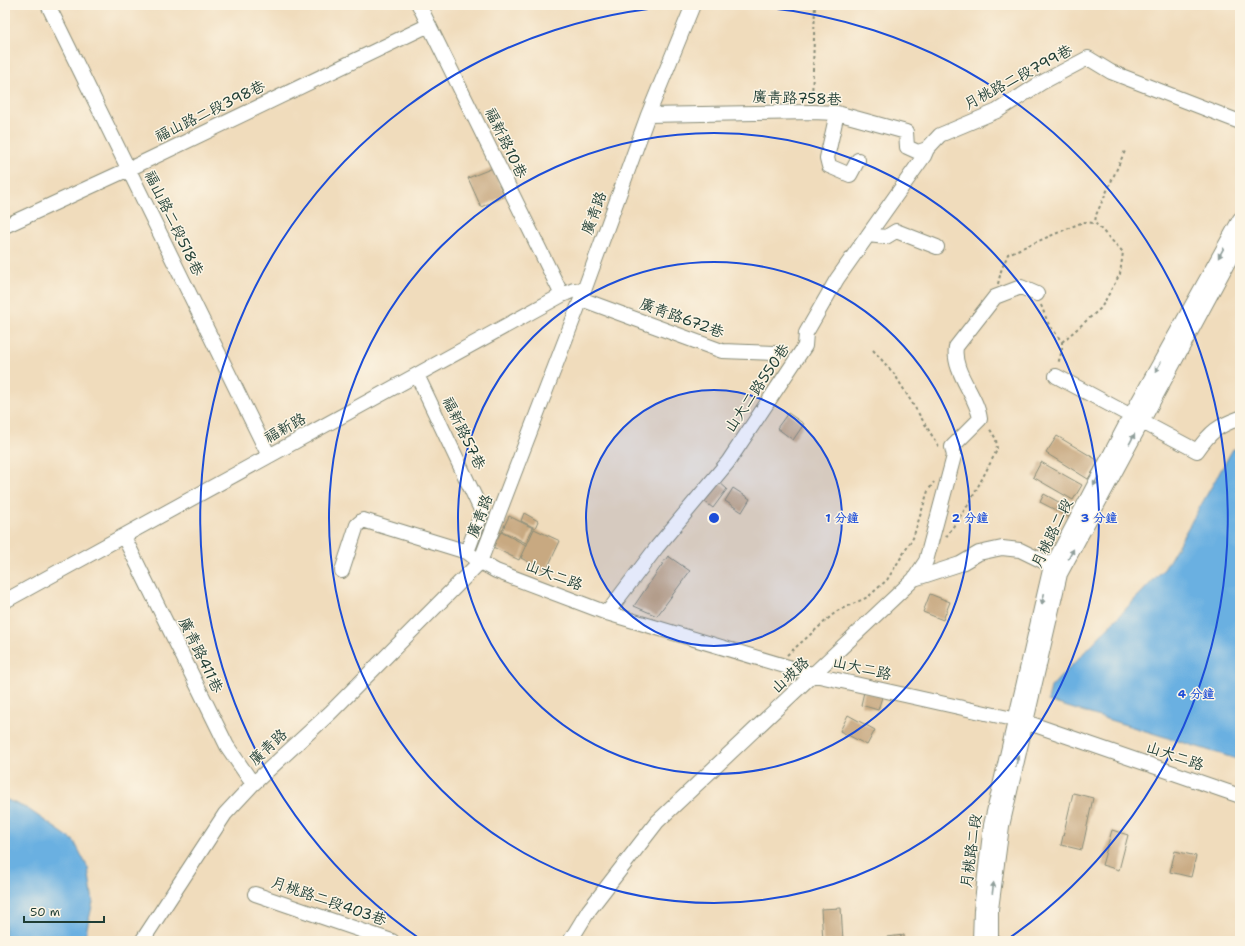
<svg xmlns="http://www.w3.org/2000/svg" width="1245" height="946" viewBox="0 0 1245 946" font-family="'Shantell Sans','LXGW WenKai TC',sans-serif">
	<rect width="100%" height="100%" fill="#fcf5e5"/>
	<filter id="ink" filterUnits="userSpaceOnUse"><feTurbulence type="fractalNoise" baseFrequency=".025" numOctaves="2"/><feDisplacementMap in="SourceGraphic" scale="8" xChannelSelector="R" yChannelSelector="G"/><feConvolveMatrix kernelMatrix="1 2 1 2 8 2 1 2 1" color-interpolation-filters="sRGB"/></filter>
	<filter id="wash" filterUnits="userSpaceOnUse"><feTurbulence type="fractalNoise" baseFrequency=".012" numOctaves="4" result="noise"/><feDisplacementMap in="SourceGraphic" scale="16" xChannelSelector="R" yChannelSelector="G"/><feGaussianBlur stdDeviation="0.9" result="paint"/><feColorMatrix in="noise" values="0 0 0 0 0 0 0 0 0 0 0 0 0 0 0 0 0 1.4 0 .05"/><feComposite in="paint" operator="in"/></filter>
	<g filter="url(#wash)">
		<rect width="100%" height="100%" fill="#f0dcbc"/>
		<path fill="#6bb0e1" stroke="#45768a" d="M1233 449 1240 450V760L1048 701 1051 687 1165 568Z
			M5 799 28 809 74 841 88 868 93 902 84 941H5Z"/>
		<g id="blocks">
			<path fill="#c8a981" d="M493 168 505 196 481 207 468 178Z
				M788 413 804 424 793 440 777 428Z
				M1057 436 1099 461 1088 479 1046 453Z
				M1041 462 1082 485 1073 500 1033 477Z
				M719 482 727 489 713 508 704 501Z
				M733 488 750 499 742 512 725 501Z
				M1044 494 1075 511 1071 518 1040 502Z
				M524 513 538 521 535 528 521 521Z
				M509 516 533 528 526 543 502 531Z
				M534 529 560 541 546 571 521 558Z
				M501 532 526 545 519 560 493 547Z
				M668 556 690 571 657 616 634 606Z
				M930 594 950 602 943 620 923 612Z
				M864 692 882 697 878 710 861 705Z
				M848 715 875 730 867 745 840 731Z
				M1073 793 1093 798 1082 850 1061 845Z
				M1112 830 1128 835 1119 870 1102 865Z
				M1175 851 1196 856 1191 877 1170 872Z
				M841 908 843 941H823L821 909Z
				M904 935V941H887V937Z"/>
		</g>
	</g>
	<g filter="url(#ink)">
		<use href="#blocks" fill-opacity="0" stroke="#888c78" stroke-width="1"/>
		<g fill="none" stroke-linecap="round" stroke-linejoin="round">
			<g stroke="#888c78" stroke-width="16">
				<path id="minor" d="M48 5 269 456
					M419 5 562 295
					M837 113 827 158 829 166 850 175 858 160
					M648 115 812 112 837 113 906 132 907 147 918 152 927 149
					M5 226 129 169 429 25
					M868 235 886 237 896 231 937 247
					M581 299 722 351 774 353
					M417 375 482 512 467 552
					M1056 376 1197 451C1211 431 1218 426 1240 418
					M124 537 227 746 253 784
					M342 571 357 525 363 520 467 552 480 562 496 571 607 613 815 675 1026 722 1240 796
					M914 579 960 564 979 553 1002 548 1020 550 1053 566
					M5 601 562 295 574 290 583 292
					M607 613 657 547 728 462 805 346 806 333 837 279 924 156 927 149 940 135 997 111 1041 83 1088 58 1111 72 1240 122
					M255 894 392 941
					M142 941 225 814 253 784 330 713 480 562 581 299 648 115 693 5
					M570 941 589 910 657 822 914 579 926 561 954 456 952 447 980 419C977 395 952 372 956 347L995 297 1021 287 1037 294
					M980 941 981 910 991 825 1050 570 1131 415 1240 219
					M991 941V909L1002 826 1060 574 1240 240"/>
			</g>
			<path stroke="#888c78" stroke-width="2" stroke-dasharray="3 3" stroke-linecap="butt" d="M812 101 815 5
				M998 284 1001 271 1008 254 1083 222 1094 223
				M1041 305 1048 323 1062 342V350L1058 364
				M1062 342 1101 308 1120 274 1123 252 1095 223 1096 215 1125 151
				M873 350 895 375 939 447
				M946 537 970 502 997 450 996 439 989 428
				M787 655 837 611 868 597 887 580 913 538 928 491 934 482"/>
			<use href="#minor" stroke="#fff" stroke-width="14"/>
		</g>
		<defs><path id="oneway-solid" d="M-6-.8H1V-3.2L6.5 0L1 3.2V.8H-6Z"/></defs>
		<g fill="#8f9e9a">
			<use href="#oneway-solid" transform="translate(1221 253) rotate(119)"/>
			<use href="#oneway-solid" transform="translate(1158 367) rotate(119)"/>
			<use href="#oneway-solid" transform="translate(1132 439) rotate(-62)"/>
			<use href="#oneway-solid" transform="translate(1096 481) rotate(117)"/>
			<use href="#oneway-solid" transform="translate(1071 554) rotate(-62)"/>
			<use href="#oneway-solid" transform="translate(1043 599) rotate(103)"/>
			<use href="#oneway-solid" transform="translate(1017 761) rotate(-77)"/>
			<use href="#oneway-solid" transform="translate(993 888) rotate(-83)"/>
		</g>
	</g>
	<circle cx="714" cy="518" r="128" fill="#1d4ed8" fill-opacity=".12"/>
	<g fill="none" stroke="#1d4ed8" stroke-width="2">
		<circle cx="714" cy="518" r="128"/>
		<circle cx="714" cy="518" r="256"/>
		<circle cx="714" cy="518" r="385"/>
		<path d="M423 941A513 513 0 0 1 710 5M718 5A513 513 0 0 1 1005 941"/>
	</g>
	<g text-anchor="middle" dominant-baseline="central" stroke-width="3" stroke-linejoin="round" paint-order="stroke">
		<g font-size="15" fill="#1f3d34" stroke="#fcf5e5">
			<text transform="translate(1018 77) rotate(-28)">月桃路二段799巷</text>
			<text transform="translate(797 98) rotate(2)">廣青路758巷</text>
			<text transform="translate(210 111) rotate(-26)">福山路二段398巷</text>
			<text transform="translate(506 143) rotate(64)">福新路10巷</text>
			<text transform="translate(594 213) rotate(-70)">廣青路</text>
			<text transform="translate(174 223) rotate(64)">福山路二段518巷</text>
			<text transform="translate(682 318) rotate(20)">廣青路672巷</text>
			<text transform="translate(757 388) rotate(-56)">山大二路550巷</text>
			<text transform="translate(285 428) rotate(-29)">福新路</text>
			<text transform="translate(464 433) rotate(64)">福新路57巷</text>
			<text transform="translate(480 516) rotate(-69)">廣青路</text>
			<text transform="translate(1052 533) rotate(-64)">月桃路二段</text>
			<text transform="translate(554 575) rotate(21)">山大二路</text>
			<text transform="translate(201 655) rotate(64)">廣青路411巷</text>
			<text transform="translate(862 668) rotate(13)">山大二路</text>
			<text transform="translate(790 675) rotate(-43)">山坡路</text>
			<text transform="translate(268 747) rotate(-43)">廣青路</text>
			<text transform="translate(1175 756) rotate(19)">山大二路</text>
			<text transform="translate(971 851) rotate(-82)">月桃路二段</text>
			<text transform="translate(329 901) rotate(19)">月桃路二段403巷</text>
		</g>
	</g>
	<circle cx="714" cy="518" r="6" fill="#1d4ed8" stroke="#fcf5e5" stroke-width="2"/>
	<g font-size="12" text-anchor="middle" font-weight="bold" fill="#1d4ed8" stroke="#fcf5e5" stroke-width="3" stroke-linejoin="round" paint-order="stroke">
		<text x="842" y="522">1 分鐘</text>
		<text x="970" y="522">2 分鐘</text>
		<text x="1099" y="522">3 分鐘</text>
		<text x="1196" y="698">4 分鐘</text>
	</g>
	<rect width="1245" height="946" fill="none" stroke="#fcf5e5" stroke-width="20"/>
	<path d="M24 916v6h80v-6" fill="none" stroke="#1f3d34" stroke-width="2"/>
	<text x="30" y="916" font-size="12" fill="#1f3d34" stroke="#fcf5e5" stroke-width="3" paint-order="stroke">50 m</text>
</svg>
